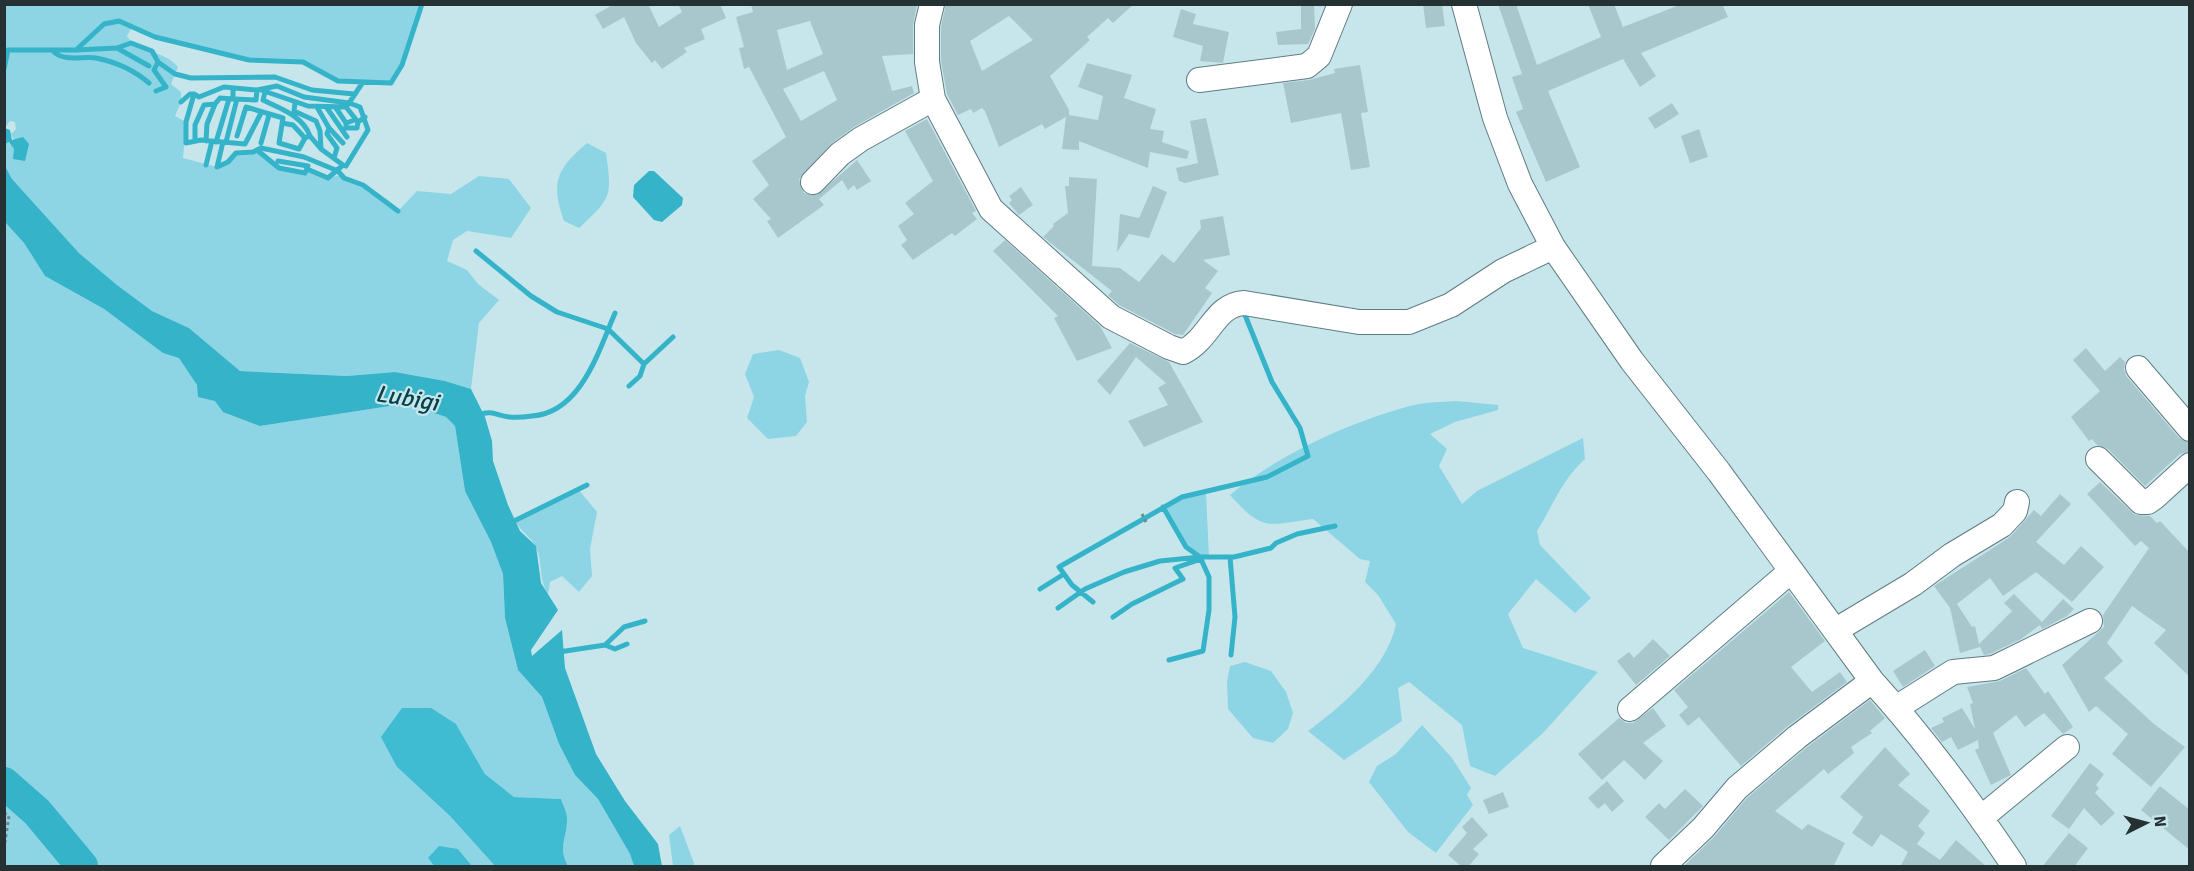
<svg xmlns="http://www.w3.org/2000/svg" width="2194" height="871" viewBox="0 0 2194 871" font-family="Signika,sans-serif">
	<rect width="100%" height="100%" fill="#c7e6ec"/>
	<path fill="#8dd5e4" d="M4 5H422L402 65 391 83 338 81 303 62 249 60 155 37 132 27 127 36C137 53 165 50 178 67L171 84 181 92V102L175 116 186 122 183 158 217 167 228 162 236 153 257 150 279 168 305 173 307 169 328 178 341 175 344 178 363 185 398 211 417 191 451 194 479 176 509 179 531 208 511 238 467 231 453 240 447 261 467 270 478 284 499 300 479 323 471 389 445 381 395 372 347 376 240 371 189 328 152 311 117 285 79 253 12 179 5 166V144L9 142 24 161 11 134 16 129 15 122 10 121 5 128Z
		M587 143 606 153C612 197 612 197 579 228L564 221C550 182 557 169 587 143Z
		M5 222 24 243 45 276 104 309 163 353 180 357 197 385 215 400 260 426 390 406 416 407 446 417 455 426 465 491 491 542 503 574 505 618 518 670 542 697 559 744 575 775 598 799 630 854 634 866H568C557 847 568 836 567 818 567 812 563 805 561 799L514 797 485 774 456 724 397 767 450 816 495 866H472L458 849 428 858 434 866H5V787L19 794 5 779Z
		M779 350 800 358 809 382 805 396 807 422 796 436 768 439 747 418 754 397 745 374 753 354Z
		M1456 401 1498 405V410L1455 422 1430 434 1447 449 1439 466 1462 504 1477 491 1583 438 1585 459C1563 478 1552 507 1537 531L1540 545 1591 598 1575 613 1536 579 1508 614 1523 648 1598 672 1543 733 1495 776 1470 766 1462 725 1409 682 1398 688 1402 721 1344 760 1308 731C1342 706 1387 668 1396 624L1378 595 1365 582 1370 561 1360 559 1313 519C1267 525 1263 532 1230 495 1279 454 1352 421 1414 405 1427 402 1442 402 1456 401Z
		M578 489 597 512 590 549 592 576 579 592 562 576 550 582 548 594C538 577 543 563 536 547 531 537 520 531 515 520Z
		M1206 493 1209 557C1184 556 1174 526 1163 507L1182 497Z
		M1245 662 1271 671 1286 692 1293 713 1288 729 1273 743 1253 738 1228 709 1227 682 1230 666Z
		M1422 725 1452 758 1471 788 1467 795 1473 805 1436 853 1408 832 1369 782 1377 766 1396 754Z
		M680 826 694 863V866H673L669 835Z"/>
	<path fill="#40bcd2" d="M402 708H431L456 724 485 774 514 797 561 799C563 805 567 812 567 818 568 836 557 847 568 866H495L450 816 397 767 381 737Z
		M439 846 458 849 472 866H434L428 858Z"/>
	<path fill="#35b3c9" d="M5 128 10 130 12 140 23 137 29 144 25 161 13 159 14 149 9 142 5 144Z
		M5 166 12 179 79 253 117 285 152 311 189 328 240 371 347 376 395 372 445 381 471 389 485 417 492 441 493 461 508 505 520 531 536 546 541 583 558 610 531 650 532 656 562 630 565 668 596 754 625 801 658 844 662 866H634L630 854 598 799 575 775 559 744 542 697 518 670 505 618 503 574 491 542 465 491 455 426 446 417 416 407 390 406 260 426 223 412 215 401 198 397 197 385 179 358 163 353 104 309 45 276 24 243 5 222Z
		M649 171H654L683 198 682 205 662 222 654 220 633 197 634 185Z"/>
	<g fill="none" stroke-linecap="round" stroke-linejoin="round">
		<path stroke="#35b3c9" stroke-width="5" d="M117 48 149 66
			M76 50 117 48 131 43 152 51 158 62 154 70 166 87 156 91
			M54 52C65 62 82 56 96 58 116 62 134 70 149 83
			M158 62 175 74 191 78 275 77 312 90 354 94
			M4 69 8 50H76L104 24 119 21 155 37 249 60 303 62 338 81 391 83 402 65 422 4
			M261 90 308 106 346 107
			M265 92 263 100C281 109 303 116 310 136
			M235 99 256 100 257 90
			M181 102 190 94H194
			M295 103 294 111 316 121 320 131 321 149 343 165 328 178 307 169
			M317 107 329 128 343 143
			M327 108 347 137
			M336 108 346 123
			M261 113 245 144 201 140 186 143V122L194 94 199 97 224 87 257 90 277 86 304 97 349 103 346 107 358 122 365 117
			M355 120 346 123V128H357L358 122
			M282 123 293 125 305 138 310 136 321 149
			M329 128 327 134 337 148 334 158
			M237 136 246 107 283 118 279 143 299 149 305 138
			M195 141V125L204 105 215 104 220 98 233 99V90
			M206 141 207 124 215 104
			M216 142 229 99
			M226 142 237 99
			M261 143 269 115
			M257 150 279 168 305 173 308 166 278 161
			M206 165 212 141
			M346 166 368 130 360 107 349 103 363 82
			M217 167 228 162 236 153 253 152 261 148 304 157 338 171 344 178 363 185 398 211
			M217 167 223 142
			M476 251 531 296 557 312 608 329 644 364 640 376 629 386
			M644 364 673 337
			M478 415C493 410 495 415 509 417 517 418 525 417 532 416 581 413 599 350 615 313
			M1163 507 1186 547 1200 557 1209 577V610L1203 651 1169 660
			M508 524 587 485
			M1230 557 1235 617 1231 655
			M1040 589 1064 574
			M1093 602 1072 585 1059 567 1182 497 1267 477 1308 456 1300 428 1272 382 1245 315
			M1058 608 1085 589 1124 572 1160 561 1200 557H1234L1271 548 1276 543 1297 534 1335 526
			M1113 617 1132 604 1183 579 1175 568 1201 559
			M605 645 615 649 627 644
			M559 652 605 645 624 627 645 621"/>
		<path stroke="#35b3c9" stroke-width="32" d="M4 783 37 812 82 866"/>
	</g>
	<path fill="#a8c7cd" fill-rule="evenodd" d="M614 4H648L659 27 682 12 678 4H720L726 18 701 29 705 39 684 48 687 52 662 69 655 60 652 63 636 43 624 17 603 29 595 15Z
		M751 4H917L913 25V54L882 56 892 91 912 86 914 93 854 127 832 143 799 179 804 193 817 195 857 160 871 181 857 190 854 185 848 190 842 180 819 199 824 205 778 238 767 221 771 219 753 199 769 185 752 161 786 137 749 67 744 69 739 48 744 47 736 17 753 12ZM810 21 823 54 787 70 777 30ZM824 71 837 100 801 121 783 89Z
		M946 4H1134L1113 23 1108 18 1087 37 1090 40 1050 76 1069 110V115L1098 120 1103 96 1078 87 1087 63 1132 75 1124 98 1156 109 1150 129 1164 131 1162 142 1189 151 1187 159 1150 152 1148 168 1079 141V150L1062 149 1066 117 1045 129 1042 124 999 147 985 111 982 108 973 113 971 109 958 115 947 94 941 61V27ZM1009 16 1033 40 982 71 970 41Z
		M1301 4H1314L1315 29 1308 44 1278 45 1276 32 1301 29Z
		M1423 4H1442L1445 26 1426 28Z
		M1498 4H1516L1537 65 1601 37 1588 4H1614L1623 27 1682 4H1722L1728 17 1641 53 1656 76 1640 87 1623 59 1548 91 1580 167 1546 182 1516 112 1523 109 1512 77 1522 74Z
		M1181 9 1196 14 1193 24 1229 32 1223 63 1200 61 1203 46 1173 37Z
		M1360 65 1368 112 1361 113 1370 167 1351 170 1341 113 1291 123 1283 83 1309 80 1335 73 1334 69Z
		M1672 103 1679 114 1655 129 1648 118Z
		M1206 118 1219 175 1185 183 1179 181 1176 168 1198 163 1190 121Z
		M927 119 976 211 972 213 977 219 955 236 952 233 913 260 901 245 907 240 898 226 914 214 905 203 933 181 905 131Z
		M1699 129 1708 157 1690 163 1681 136Z
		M1069 177 1097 179 1092 266 1120 268 1139 282 1162 254 1174 263 1201 228 1200 220 1223 216 1230 255 1203 260 1218 271 1205 288 1212 293 1183 335 1175 334 1119 305 1108 295 1112 291 1043 237 1054 226 1053 224 1068 213 1065 186H1069Z
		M1153 186 1167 192 1149 238 1129 234 1117 252 1120 214 1139 218Z
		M1021 187 1033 205 1019 215 1009 203 1012 200 1009 196Z
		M1005 240 1100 326 1112 348 1077 361 1054 318 1058 316 993 251Z
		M1130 343 1169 362 1203 422 1144 447 1128 421 1168 405 1158 388 1166 383 1136 357 1110 395 1097 381Z
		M2086 348 2105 371 2120 357 2125 362 2124 370 2127 377 2179 438 2190 443V451L2180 454 2145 486 2108 449 2097 445 2092 439 2089 441 2071 417 2100 391 2073 360Z
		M2100 482 2135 515 2150 516 2157 523 2160 521 2190 553V677L2154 643 2166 630 2132 606 2107 643 2123 661 2104 678 2154 724 2185 747 2151 787 2112 754 2128 734 2096 706 2089 712 2062 665 2104 627 2103 615 2149 548 2141 541 2135 546 2087 494Z
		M2060 494 2071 504 2036 542 2064 565 2081 546 2104 567 2072 602 2036 572 2003 596 1990 578 1957 604 1972 627 1975 626 1979 644 2012 611 2004 603 2014 594 2042 622 2063 599 2074 609 2067 616 2042 629 2040 625 2021 639 1990 654 1984 655 1980 647 1960 653 1950 608 1934 586 2010 537 2034 510 2041 516Z
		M1789 592 1825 641 1791 667 1812 692 1840 672 1847 682 1788 726 1741 766 1699 717 1688 726 1679 715 1688 707 1674 690Z
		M1653 639 1670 656 1636 685 1617 661 1629 652 1634 658Z
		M1925 650 1935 666 1903 687 1893 671Z
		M2026 668 2045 694 2048 691 2073 727 2063 734 2044 713 2025 727 2016 715 1993 733 2011 775 1991 785 1975 750 1979 748 1978 740 1958 750 1951 737 1942 742 1931 728 1944 722 1942 718 1962 708 1975 729 1970 704 1973 703 1967 687 2000 681Z
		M1870 700 1885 718 1870 731 1872 733 1851 747 1854 753 1828 774 1824 769 1775 811 1802 830 1808 824 1845 843 1833 867H1683L1714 837 1747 798 1806 748Z
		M1653 708 1666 726 1643 743 1663 761 1645 780 1624 760 1602 780 1578 754 1619 718 1626 723H1633Z
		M1885 747 1910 774 1898 785 1930 811 1918 826 1925 833 1917 844 1940 860 1956 840 1987 867H1900L1908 852 1881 834 1872 847 1852 833 1863 817 1840 797Z
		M2090 763 2104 774 2096 785 2099 788 2095 793 2115 813 2101 826 2084 808 2069 829 2051 816Z
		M1607 781 1624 801 1612 812 1605 803 1598 809 1588 798Z
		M2160 786 2190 810V850L2141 810Z
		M1685 789 1703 806 1669 840 1645 817 1659 803 1665 809Z
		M1503 792 1509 807 1489 814 1483 800Z
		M1472 817 1488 835 1473 849 1479 854 1468 867H1462L1448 855 1467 833 1462 827Z
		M2069 833 2088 848 2074 867H2042Z"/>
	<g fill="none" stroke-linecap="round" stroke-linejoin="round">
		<g stroke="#607c82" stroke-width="26">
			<path id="minor" d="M932 4 927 25V62L933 99 991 209 1111 317 1169 347 1183 352C1211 338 1214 305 1244 303L1359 322H1409L1451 305 1503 271 1553 247
				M1464 4 1495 118 1520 184 1553 247 1632 361 1719 472 1872 681C1924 738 1971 802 2014 866
				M1199 80 1307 66 1319 56 1340 4
				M813 182 840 154 861 139 933 99
				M2138 368 2190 429
				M2098 459 2141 502H2148L2155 497 2190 465
				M1836 630 1913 584 1952 555 2002 525 2015 511 2017 502
				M1896 708 1953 672 1994 668 2090 621
				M1630 709 1791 571
				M1981 818 2067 747
				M1663 866 1703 828 1737 788 1797 737 1872 681"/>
		</g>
		<path stroke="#72878b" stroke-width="3" stroke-dasharray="3 3" stroke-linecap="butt" d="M1142 514 1146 522
			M4 813 9 816 4 848"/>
		<use href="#minor" stroke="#fff" stroke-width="24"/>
	</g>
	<g text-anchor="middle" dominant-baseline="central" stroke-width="4.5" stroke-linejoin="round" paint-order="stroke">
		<g font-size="24" font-style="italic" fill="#064049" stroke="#c7e6ec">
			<text transform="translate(407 398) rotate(9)">Lubigi</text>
		</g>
	</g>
	<rect width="2194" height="871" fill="none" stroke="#253133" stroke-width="12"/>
	<g transform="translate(2146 823) rotate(84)" stroke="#c7e6ec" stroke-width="4.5" paint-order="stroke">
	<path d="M0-4.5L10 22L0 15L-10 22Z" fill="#253133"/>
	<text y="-9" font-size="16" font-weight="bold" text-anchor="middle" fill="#253133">N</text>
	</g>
</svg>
